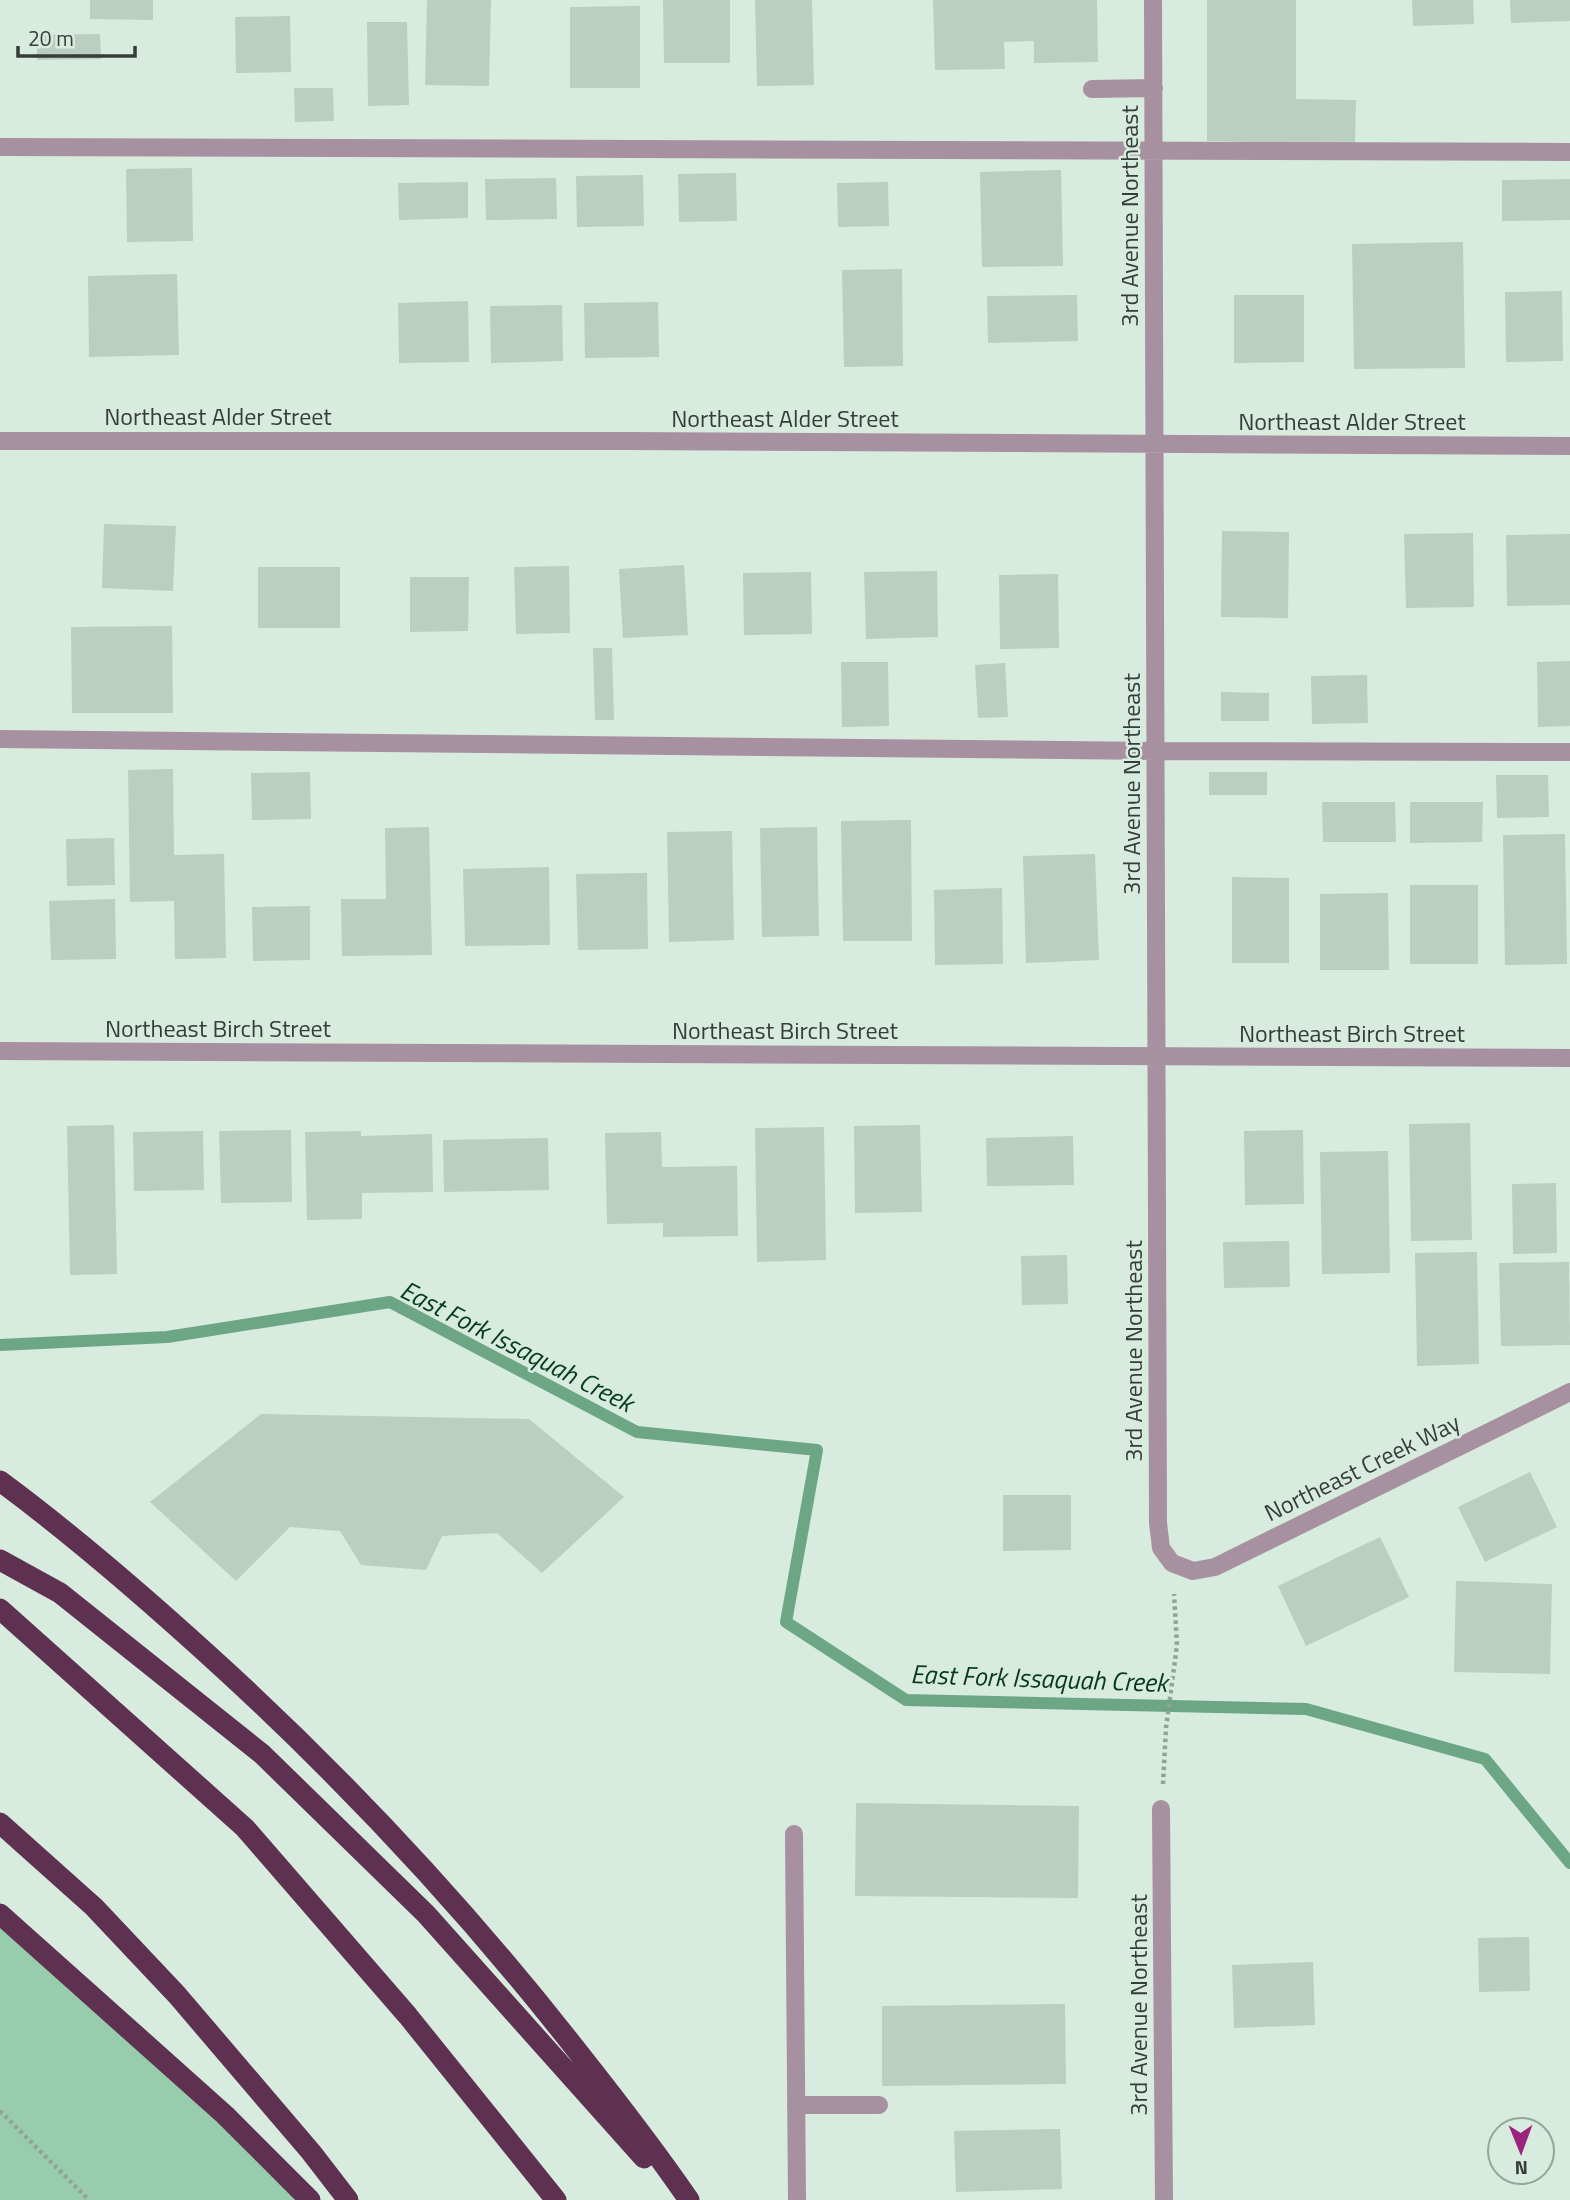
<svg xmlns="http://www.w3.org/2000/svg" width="1570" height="2200" viewBox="0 0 1570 2200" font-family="'Titillium Web',sans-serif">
	<rect width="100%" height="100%" fill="#d7ebde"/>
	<path fill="#97cdac" d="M0 1914 310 2200H0Z"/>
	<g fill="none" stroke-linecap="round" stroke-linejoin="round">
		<path stroke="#6ca684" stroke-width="12" d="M0 1345 167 1337 390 1302 637 1432 817 1450 786 1622 906 1700 1306 1709 1485 1759 1570 1863"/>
	</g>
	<path fill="#bbcec2" d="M90 0H153V20L90 19Z
		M427 0H491L489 86 425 85Z
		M663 0H730V63H664Z
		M755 0H812L814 85 757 86Z
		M933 0H1097L1098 62 1034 63V41L1004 42 1005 69 935 70Z
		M1207 0H1296V99L1356 100 1355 144 1207 141Z
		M1412 0H1473L1474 24 1413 26Z
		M1510 0H1570V21L1511 23Z
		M640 6V88H570V7Z
		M290 16 291 72 236 73 235 17Z
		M367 22H407L409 105 368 106Z
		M100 34 101 59 37 60V35Z
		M294 88H333L334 121 295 122Z
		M192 168 193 241 127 242 126 169Z
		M1061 170 1063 266 982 267 980 172Z
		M736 173 737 221 679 222 678 174Z
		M643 175 644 226 577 227 576 176Z
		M556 178 557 219 486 220 485 179Z
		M1570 179V220L1502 221V180Z
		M468 182V218L399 220 398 183Z
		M888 182 889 226 838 227 837 183Z
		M1463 242 1465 368 1354 369 1352 244Z
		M902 269 903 366 844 367 842 270Z
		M177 274 179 355 89 357 88 276Z
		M1562 291 1563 361 1506 362 1505 292Z
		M1077 295 1078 341 988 343 987 296Z
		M1234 295H1304V362L1234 363Z
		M468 301 469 362 399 363 398 303Z
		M658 302 659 357 585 358 584 303Z
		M562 305 563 361 491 363 490 306Z
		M104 524 176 526 173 591 102 588Z
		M1222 531 1289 532 1288 618 1221 617Z
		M1473 533 1474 607 1406 608 1404 534Z
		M1570 534V605L1507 606 1506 535Z
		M684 565 688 635 623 638 619 569Z
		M569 566 570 633 516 634 514 567Z
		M258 567H340V628H258Z
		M937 571 938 637 866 639 864 572Z
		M811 572 812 634 744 635 743 573Z
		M1058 574 1059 648 1000 649 999 575Z
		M410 577H469L468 631 410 632Z
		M172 626 173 713H72L71 627Z
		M593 648H612L614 720H595Z
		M1570 661V726L1538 727 1537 662Z
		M841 662H888L889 726 842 727Z
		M1005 663 1008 717 978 718 975 665Z
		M1367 675 1368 723 1312 724 1311 676Z
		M1221 692 1269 693V721H1221Z
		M173 769 174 855 224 854 226 958 175 959 174 901 130 902 128 770Z
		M310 772 311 819 252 820 251 773Z
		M1209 772H1267V795H1209Z
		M1496 775H1548L1549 817 1497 818Z
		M1322 802H1395L1396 842H1323Z
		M1410 802H1483L1482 842 1410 843Z
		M911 820 912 941H843L841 821Z
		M429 827 432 955 342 956 341 899H386L385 828Z
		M817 827 819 936 762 937 760 828Z
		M732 831 734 940 669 942 667 832Z
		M1565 834 1567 964 1505 965 1503 835Z
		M114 838 115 885 67 886 66 839Z
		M1095 854 1099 960 1026 963 1023 856Z
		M549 867 550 945 465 946 463 869Z
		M647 873 648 949 578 950 576 874Z
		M1232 877 1289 878V963H1232Z
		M1410 885H1478V964H1410Z
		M1002 888 1003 964 935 965 934 890Z
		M1388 893 1389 970H1320V894Z
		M115 899 116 959 51 960 49 901Z
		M310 906V960L253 961 252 907Z
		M1470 1123 1472 1240 1411 1241 1409 1124Z
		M114 1125 117 1274 70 1275 67 1126Z
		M920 1125 922 1212 855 1213 854 1126Z
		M824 1127 826 1260 757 1262 755 1128Z
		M291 1130 292 1202 221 1203 219 1131Z
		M1303 1130 1304 1204 1245 1205 1244 1131Z
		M203 1131 204 1190 134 1191 133 1132Z
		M361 1131V1136L432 1134 433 1192 362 1193V1219L307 1220 305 1132Z
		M661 1132 662 1167 737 1166 738 1236 663 1237V1223L607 1224 605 1133Z
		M1073 1136 1074 1185 987 1186 986 1138Z
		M548 1138 549 1190 444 1192 443 1140Z
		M1388 1151 1390 1273 1322 1274 1320 1152Z
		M1556 1183 1557 1253 1513 1254 1512 1184Z
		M1289 1241 1290 1287 1224 1288 1223 1242Z
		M1477 1252 1479 1364 1417 1366 1415 1253Z
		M1067 1255 1068 1304 1022 1305 1021 1256Z
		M1569 1262 1570 1345 1501 1346 1499 1263Z
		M261 1414 529 1419 624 1497 542 1573 497 1533 442 1536 426 1570 361 1565 340 1531 290 1527 236 1581 150 1502Z
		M1530 1472 1557 1527 1485 1562 1458 1507Z
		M1003 1495H1071V1550L1003 1551Z
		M1380 1537 1409 1597 1306 1646 1278 1586Z
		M1456 1581 1552 1584 1550 1674 1454 1672Z
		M856 1803 1079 1806 1078 1898 855 1896Z
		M1529 1937 1530 1991 1479 1992 1478 1938Z
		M1313 1962 1315 2025 1234 2028 1232 1965Z
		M1065 2004 1066 2084 882 2086V2006Z
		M1060 2129 1062 2189 956 2192 954 2131Z"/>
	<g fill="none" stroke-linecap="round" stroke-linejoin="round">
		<path stroke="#93a298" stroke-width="4.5" stroke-dasharray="3.5 3.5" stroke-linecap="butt" d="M1163 1784 1166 1728 1177 1645 1174 1594
			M0 2111 89 2200"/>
		<path stroke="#a7909f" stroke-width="18" d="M1153 0 1158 1523 1161 1548 1172 1563 1193 1571 1215 1567 1570 1392
			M1092 89 1154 88
			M0 147 1570 152
			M0 441H627L1570 446
			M0 739 1156 751 1570 752
			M0 1051 1570 1058
			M1161 1809 1164 2200
			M794 1834 797 2200
			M796 2105H879"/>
		<path stroke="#5e3150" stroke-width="21" d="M0 1481C80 1540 154 1605 227 1672 354 1789 471 1915 578 2052 616 2100 654 2149 689 2200
			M0 1560 60 1593 262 1754 426 1914 644 2158
			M0 1609 245 1828 408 2016 556 2200
			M0 1823 94 1907 177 1995 311 2152 348 2200
			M0 1914 225 2115 310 2200"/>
	</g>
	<g text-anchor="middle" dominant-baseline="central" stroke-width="5" stroke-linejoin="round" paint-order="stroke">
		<g font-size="24" fill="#353d38" stroke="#d7ebde">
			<text transform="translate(1129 216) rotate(-90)">3rd Avenue Northeast</text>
			<text x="218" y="416">Northeast Alder Street</text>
			<text x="785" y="418">Northeast Alder Street</text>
			<text x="1352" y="421">Northeast Alder Street</text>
			<text transform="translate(1131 784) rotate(-90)">3rd Avenue Northeast</text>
			<text x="218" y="1028">Northeast Birch Street</text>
			<text x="785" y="1030">Northeast Birch Street</text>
			<text x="1352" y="1033">Northeast Birch Street</text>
			<text transform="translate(1133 1351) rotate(-90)">3rd Avenue Northeast</text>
			<text transform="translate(1362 1467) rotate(-26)">Northeast Creek Way</text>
			<text transform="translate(1138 2005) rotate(-90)">3rd Avenue Northeast</text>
		</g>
		<g font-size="26" font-style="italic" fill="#073821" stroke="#d7ebde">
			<text transform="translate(517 1346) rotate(27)">East Fork Issaquah Creek</text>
			<text transform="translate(1039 1678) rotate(2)">East Fork Issaquah Creek</text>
		</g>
	</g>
	<g transform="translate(1521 2151) rotate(179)"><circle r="33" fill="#d7ebde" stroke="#96a59c" stroke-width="2"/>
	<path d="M0-5L12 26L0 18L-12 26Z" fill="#9b247f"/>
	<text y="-10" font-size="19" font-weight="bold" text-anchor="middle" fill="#353d38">N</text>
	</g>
	<path d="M18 46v10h117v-10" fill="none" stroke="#353d38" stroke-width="3.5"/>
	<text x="28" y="46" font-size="21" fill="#353d38" stroke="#d7ebde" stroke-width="5" paint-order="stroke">20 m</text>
</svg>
